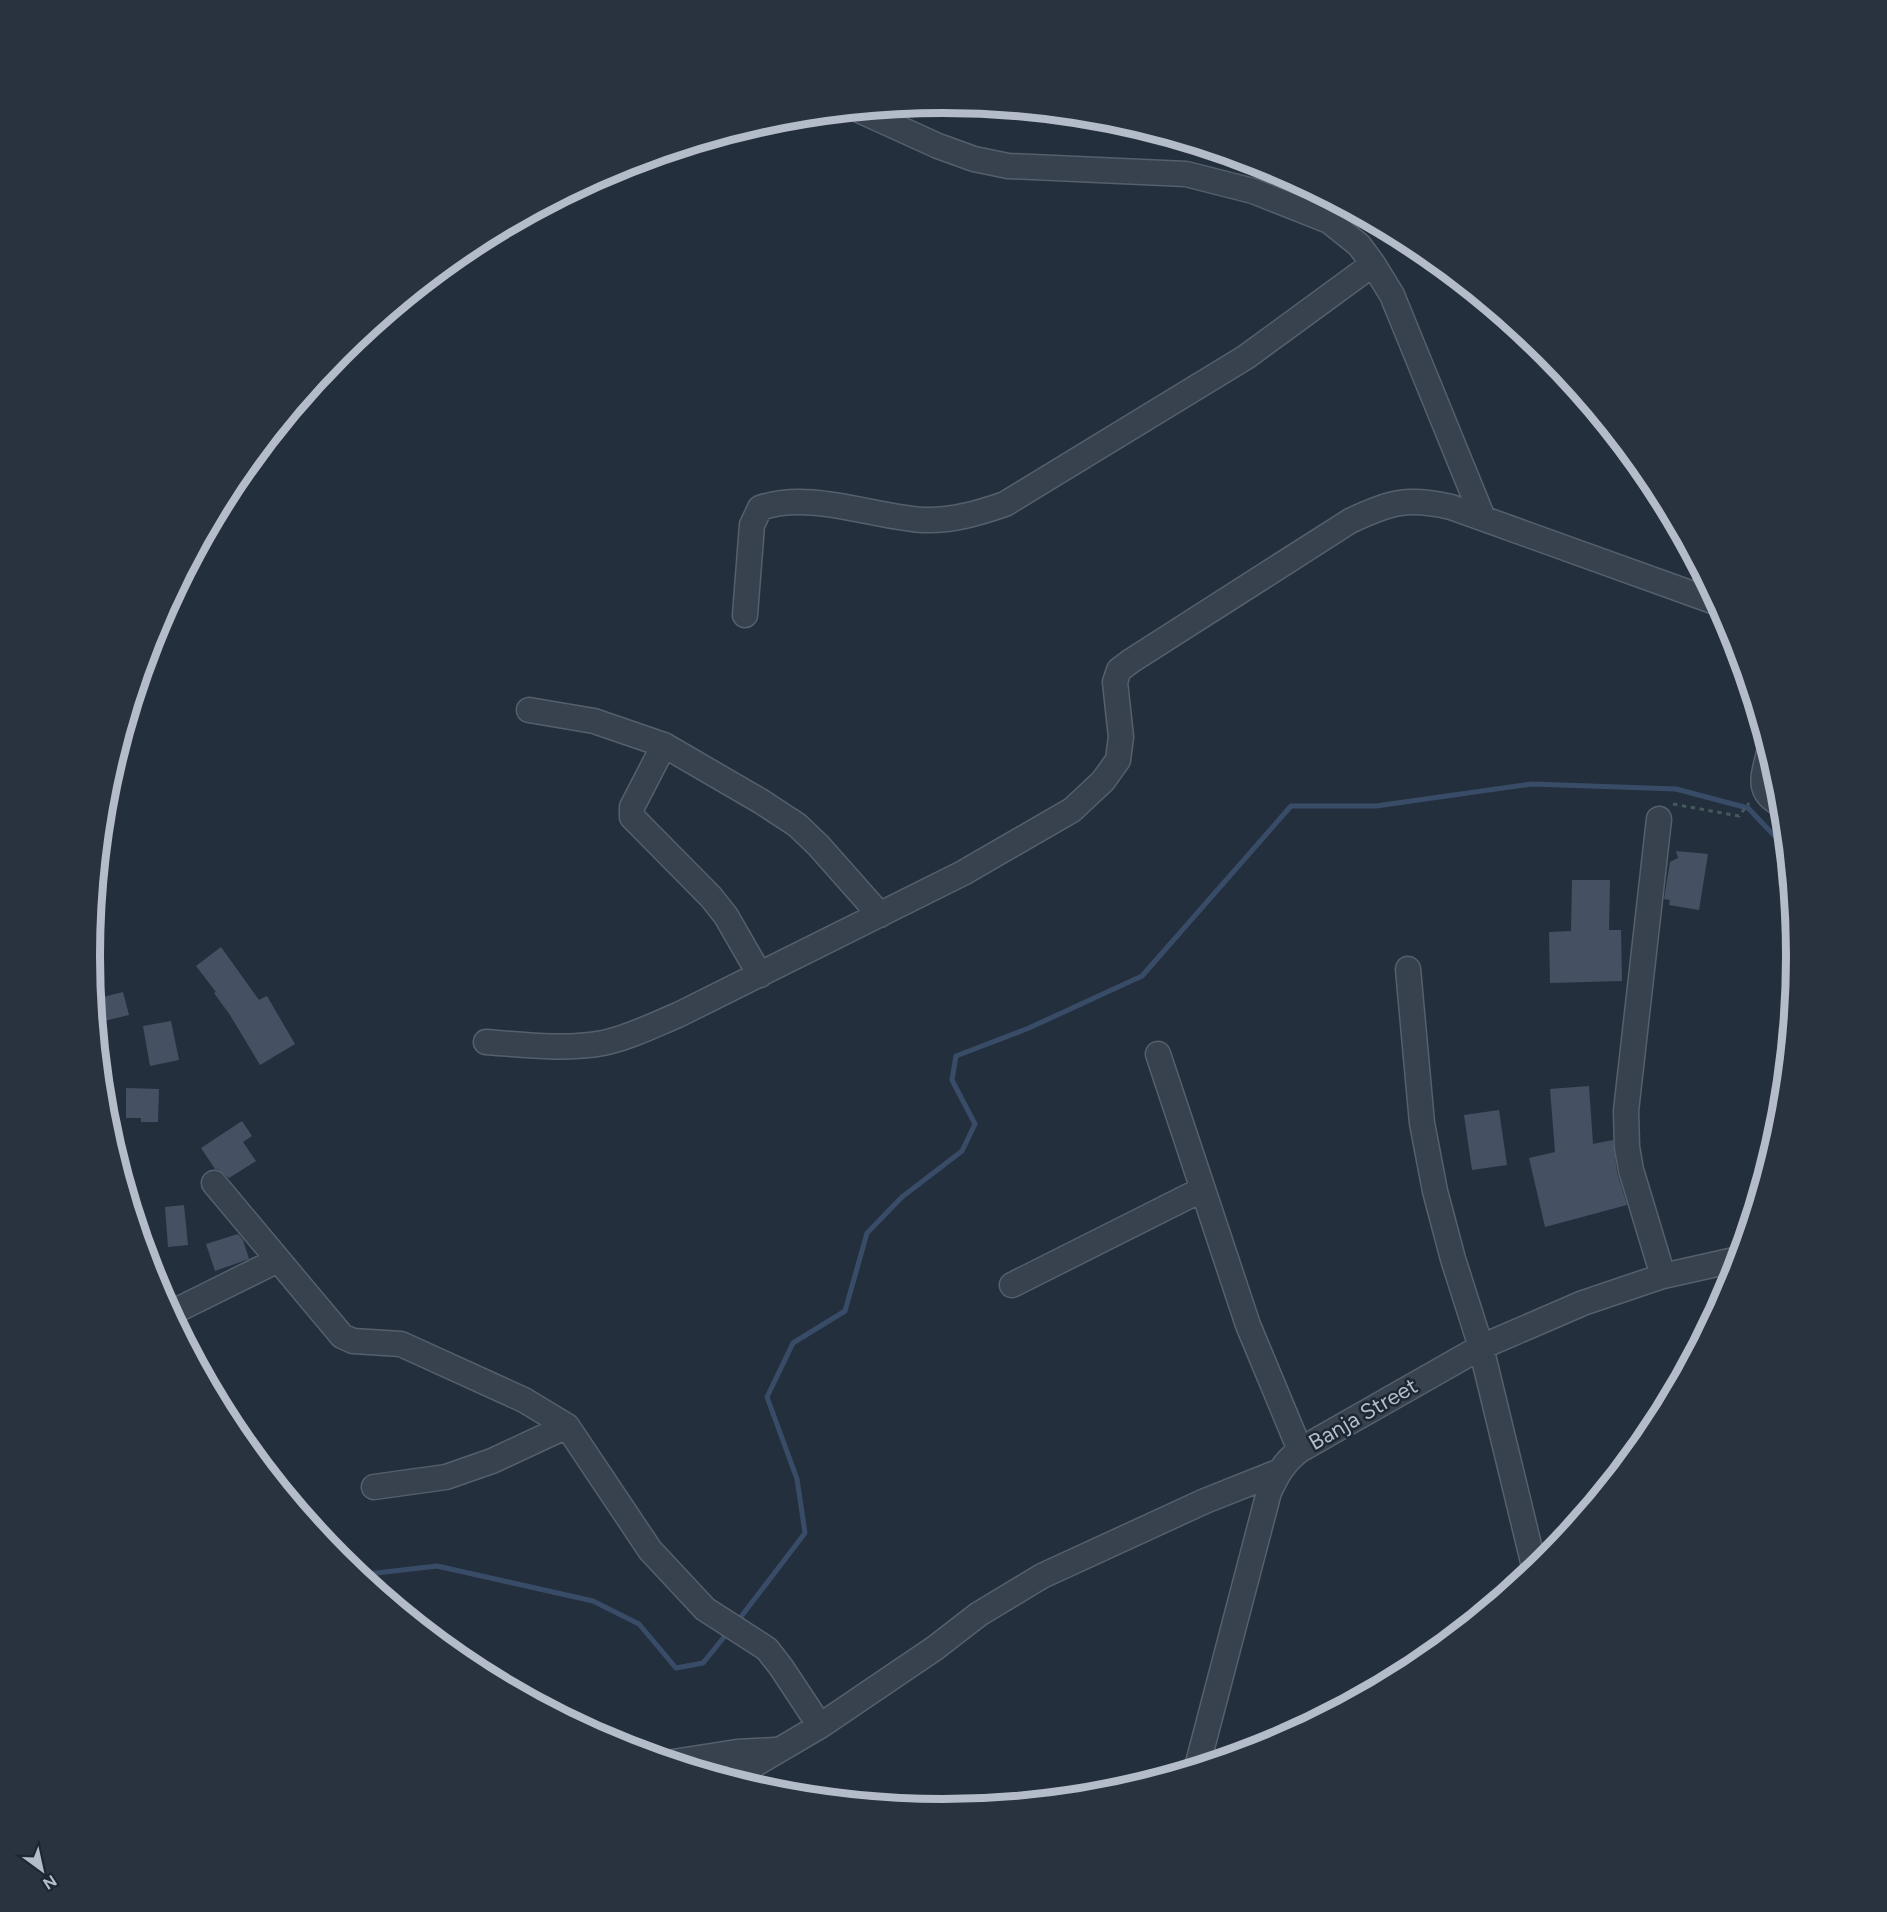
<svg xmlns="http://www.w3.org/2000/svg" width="1887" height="1912" viewBox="0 0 1887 1912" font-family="Figtree,sans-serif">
	<rect width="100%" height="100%" fill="#242f3e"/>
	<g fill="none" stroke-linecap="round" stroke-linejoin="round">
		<path stroke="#394c67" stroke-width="5" d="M359 1575 437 1566 593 1601 639 1624 676 1668 703 1663 729 1631
			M737 1622 805 1533 797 1479 767 1397 793 1343 845 1311 867 1233 902 1197 962 1151 975 1124 952 1080 956 1056 1029 1028 1142 976 1291 806H1376L1532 784 1676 789 1748 808 1786 848"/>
	</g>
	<path fill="#455162" d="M1676 851 1708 854 1699 910 1669 905 1670 900 1664 899 1670 862 1678 858Z
		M1572 880H1610L1609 930H1621L1622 981 1550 983 1549 932 1571 931Z
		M221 947 259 1000 267 996 295 1044 260 1065 230 1015 214 993 216 992 196 966Z
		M123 992 129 1015 100 1022 95 999Z
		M171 1021 179 1060 150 1066 143 1026Z
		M1589 1086 1593 1144 1613 1140 1617 1172 1627 1205 1545 1227 1529 1158 1555 1152 1550 1089Z
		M126 1088 159 1089 158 1122H141V1118H126Z
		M1499 1110 1507 1165 1472 1170 1464 1115Z
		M242 1121 252 1136 243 1142 256 1161 229 1178 219 1170 215 1169 201 1148Z
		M184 1205 188 1245 168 1247 165 1207Z
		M238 1234 243 1240 249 1259 215 1271 206 1244Z"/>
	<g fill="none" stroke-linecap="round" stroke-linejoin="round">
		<g stroke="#565f6c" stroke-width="27">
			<path id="minor" d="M861 111 938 146 974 159 1008 166 1186 174 1253 191 1329 221 1359 245 1373 264 1392 295 1483 518
				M745 615 752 525 760 508C809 490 873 517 924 520 952 521 979 513 1005 504L1246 357 1373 264
				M529 710 594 721 664 745 762 802 797 825 818 845 880 915
				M664 745 632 807V817L711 897 726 916 760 975
				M1769 752C1764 776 1755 792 1782 805
				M1659 819 1626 1111 1627 1147 1631 1170 1663 1276
				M1408 969 1422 1123 1435 1191 1453 1259 1481 1347 1535 1570
				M486 1042C525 1045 564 1050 603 1043 628 1038 654 1025 678 1015L963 873 1072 810 1103 781 1118 760 1121 737 1115 682 1119 670 1131 661 1350 521C1390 502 1407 497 1451 507L1718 603
				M1158 1054 1248 1325 1300 1450
				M214 1183 342 1336 353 1341 401 1344 524 1400 567 1426 650 1550 705 1609 767 1649 781 1667 820 1726
				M1012 1285 1203 1189
				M171 1313 278 1260
				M374 1487 446 1477 492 1461 567 1426
				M673 1762 737 1752 775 1750
				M1197 1767 1269 1492C1277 1475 1284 1462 1300 1450L1481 1347 1583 1303 1663 1276 1739 1259
				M730 1779 820 1726 935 1648 979 1614 1042 1576 1205 1501 1278 1472"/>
		</g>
		<path stroke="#44595c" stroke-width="3" stroke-dasharray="4.5 4.5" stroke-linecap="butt" d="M1673 804 1739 816 1749 803"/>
		<use href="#minor" stroke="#38414e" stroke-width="24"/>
	</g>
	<g text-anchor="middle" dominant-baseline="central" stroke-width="5" stroke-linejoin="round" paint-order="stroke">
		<g font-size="22" fill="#b4bcc9" stroke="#1d2633">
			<text transform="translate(1363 1414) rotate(-30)">Banja Street</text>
		</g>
	</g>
	<path d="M0 0H1887V1912H0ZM100 956a843 843 0 1 1 1686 0a843 843 0 1 1-1686 0Z" fill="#29323f" fill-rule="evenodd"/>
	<path fill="none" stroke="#b4bcc9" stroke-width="8" d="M100 956a843 843 0 1 1 1686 0a843 843 0 1 1-1686 0Z"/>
	<g transform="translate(42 1870) rotate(147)" stroke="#1d2633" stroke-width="4.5" paint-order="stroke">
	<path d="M0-4.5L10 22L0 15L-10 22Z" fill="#b4bcc9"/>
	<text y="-9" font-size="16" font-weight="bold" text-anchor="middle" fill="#b4bcc9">N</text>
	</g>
</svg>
